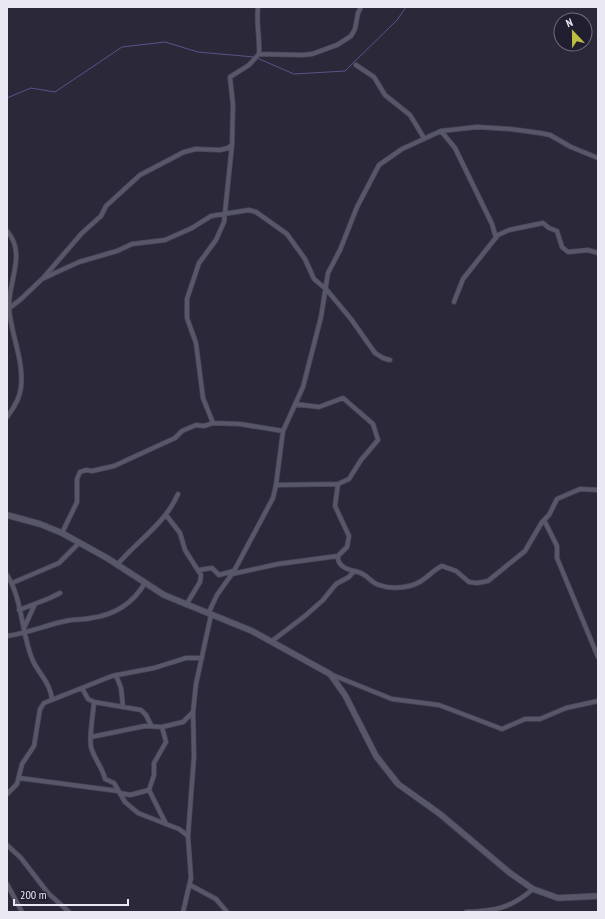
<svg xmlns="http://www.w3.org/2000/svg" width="605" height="919" viewBox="0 0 605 919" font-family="'PT Sans Narrow',sans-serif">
	<rect width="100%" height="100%" fill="#2a2839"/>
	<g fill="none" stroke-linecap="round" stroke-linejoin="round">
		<path stroke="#5c528c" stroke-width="1" d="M257 58 294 74 345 71 397 20 406 7
			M7 98 31 88 55 92 122 47 165 42 198 52 254 57"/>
		<g stroke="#464553" stroke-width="5.5">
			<path id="street" d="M259 54 302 55 312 54 337 45 351 36 355 29 358 13 361 7
				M356 65 374 77 385 95 410 115 424 138
				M441 131 455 148 492 224 496 238
				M7 231C27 254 8 281 9 308 11 335 24 360 21 387 20 399 14 408 7 417
				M44 277 82 233 101 216 106 206 140 175 184 152 196 149 220 150 228 148 232 145 233 105 230 77 249 65 259 54C260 38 256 23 258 7
				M454 302 463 279 498 235 509 230 543 223 549 228 557 231 562 247 568 252 588 250 598 253
				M7 310 21 299 42 279 79 262 117 251 132 244 165 240 192 228 211 216 249 210 256 212 287 234 305 259 314 279 326 289 351 319 375 353 383 358 390 360
				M213 423 203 398 196 343 187 318V299L199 263 216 240 224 222 232 145
				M338 484 335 506 349 536 347 547 338 556C337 567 349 570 358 572 367 574 371 583 379 585 393 590 413 588 424 579 430 575 435 569 442 566L456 571 469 582 477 583 488 581 525 551 542 522 549 515 557 499 580 489 598 490
				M276 485 338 484 349 479 361 460 378 440 373 424 343 398 319 407 295 404
				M166 515 180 533 185 550 201 575 200 582 186 605
				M544 520 557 546V558L598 657
				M62 533 77 502V479L80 472 86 470 92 471 114 466 175 438 182 431 196 425 204 426 213 423 240 424 283 431
				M117 565C137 541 165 524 178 494
				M199 570 212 568 219 575 234 571
				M232 574 278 564 338 556
				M7 575C23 600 21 634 33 661 40 675 50 683 52 699
				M12 583 59 563 79 543
				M19 610 50 598 60 593
				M208 614 217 595 234 571 273 498 276 485 283 431 303 387 321 317 328 273 340 250 357 207 379 165 402 149 441 131 477 127 510 129 540 133 550 135 571 147 598 158
				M24 628 35 604
				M7 636C28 633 46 625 66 621 74 619 83 620 91 618 115 615 133 603 145 583
				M272 641 305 616 323 600 336 584 349 577 354 571
				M330 674 392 699 439 705 502 729 525 719H540L566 708 598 701
				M116 675 121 688 123 707
				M82 688 88 699 94 702 141 710 146 715 151 725
				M94 702C93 715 89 736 91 747 94 759 103 768 105 779L114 783 125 802 138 813 166 824
				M91 737 145 726 162 727
				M19 778 118 791
				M120 793 130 795 149 790
				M7 794 17 784 22 764 34 746 40 709 44 703 112 676 154 668 186 658H202
				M188 836 179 829 166 824 149 790 154 775V763L166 742 162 727 183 722 193 712
				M7 845 21 858 48 893 69 912
				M7 884 22 912
				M190 885 216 899 227 912
				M183 912 191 878 188 836 194 756 193 712 196 684 211 615
				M466 912C496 911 511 908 533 889"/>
		</g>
		<g stroke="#464553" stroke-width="7">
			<path id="secondary" d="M7 515 40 524 62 533 107 558 164 595 252 631 330 674 345 695 376 756 398 784 440 814 510 873 533 889 558 898 598 896"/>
		</g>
		<use href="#street" stroke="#585669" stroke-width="4"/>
		<use href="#secondary" stroke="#585669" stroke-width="5.5"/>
	</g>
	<rect width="605" height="919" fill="none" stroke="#e9e8f3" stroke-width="16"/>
	<g transform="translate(573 32) rotate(338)"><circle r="19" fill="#211e2f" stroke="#716f7d"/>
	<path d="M0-3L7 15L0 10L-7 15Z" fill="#bdbf42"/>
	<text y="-6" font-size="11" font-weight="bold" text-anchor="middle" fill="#e9e8f3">N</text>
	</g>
	<path d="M14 899v6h114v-6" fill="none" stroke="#e9e8f3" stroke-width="2"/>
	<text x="20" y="899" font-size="12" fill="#e9e8f3" stroke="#211e2f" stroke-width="3" paint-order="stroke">200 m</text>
</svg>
